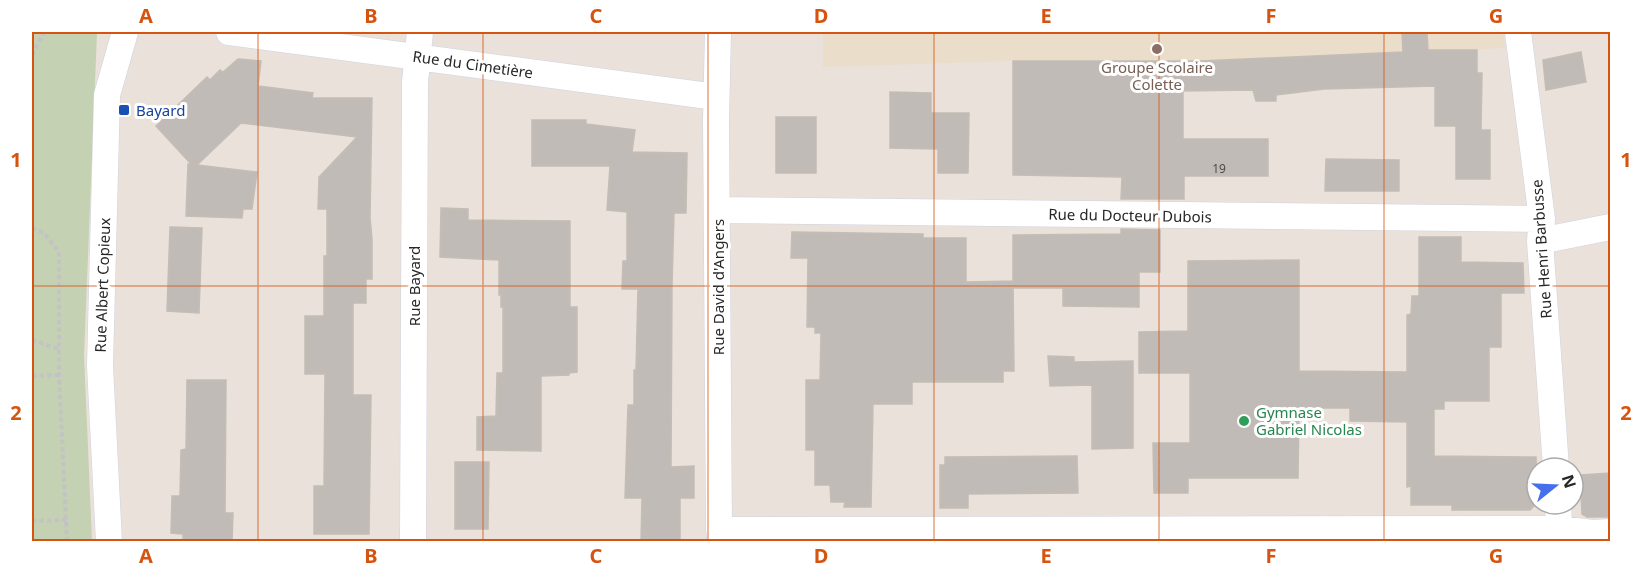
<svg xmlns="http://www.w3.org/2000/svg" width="1642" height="573" viewBox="0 0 1642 573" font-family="'Noto Sans',sans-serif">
	<rect width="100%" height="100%" fill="#e9e1da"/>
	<path fill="#eaddca" d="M823 32H1503L1505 48 1201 61 1045 60 823 67Z"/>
	<path fill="#c4d1b2" d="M32 32H97L84 355 92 541H32Z"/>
	<path fill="#c1bbb7" stroke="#c4bdb4" stroke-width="1.5" d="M1427 33 1428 50H1477V73H1482L1481 130H1490V179H1456V126H1435V86L1324 89 1276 95V101H1256L1253 90 1183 91V139H1268V176H1184V199H1121L1122 177 1013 175V61H1201L1403 52 1402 34Z
		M1581 52 1586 82 1546 90 1543 60Z
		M238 59 261 61 258 86 313 93 312 98H372L370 218 372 239V279H366V303H353V395H371L369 534H314V486H324L325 374H305V316H324V256H327V209H318L319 177 357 137 241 123 197 165 257 172 252 209H243L242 218 186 216 188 164 192 165 156 126 207 77 210 80 220 70 223 72Z
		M890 92 931 93V113H969L968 173H938V149L890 148Z
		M776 117H816V173H776Z
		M532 120H586V124L635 130 632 152 687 153 686 213H674L672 284 671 467 694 466V498H680V542H641L642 498H625L628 405H634V370H636L638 289H622L623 261H627V212L607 210 610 166H532Z
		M1326 159 1399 160V191H1325Z
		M441 208 468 209V220L570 221V307H577V372L569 373V375L541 376V451L477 450V417L496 416 497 373H503V307H501V295H499V260L440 257Z
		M170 227 202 228 199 313 167 311Z
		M1121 229 1160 230V272H1139V307L1063 306V288H1013V235L1121 234Z
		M792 232 923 234V238H966V282L1013 281 1014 371H1003V382H912V404H873L871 507H844L845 502H831L830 485H815V450H806V380H820L821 333H815V327H807L808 258H791Z
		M1419 237H1461V262L1523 263 1524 293H1501V347H1489V401H1444V409H1434V456L1536 457 1537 503 1530 510H1452V505H1411V486L1407 487V422L1350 421V408H1299L1298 478H1188V493H1154L1153 443H1190V373H1139V332L1188 331V261L1299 260V371L1407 372V315L1411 314 1412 296H1419Z
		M1048 356 1074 357V362L1133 361V448L1092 449V385L1050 386Z
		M187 380H226L225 513H233L232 542H183V534L171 533 172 496H180L181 450 186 449Z
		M1077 456 1078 493 968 494V508H940V465H945V457Z
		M455 462H489L488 529H455Z
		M1611 473V517H1587L1582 514 1580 475Z"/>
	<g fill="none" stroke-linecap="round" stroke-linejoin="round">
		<g stroke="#cfd3df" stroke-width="27">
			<path id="minor" d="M229 32 716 97
				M718 32 716 120 719 530 721 542
				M1518 32 1542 219 1540 241 1556 468
				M718 210 1542 219
				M1540 241 1610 227
				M1558 504 1560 542
				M719 530 1559 529 1593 533 1610 532
				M109 542 100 366 107 95 125 32
				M413 542 415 82 420 32"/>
		</g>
		<path stroke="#c3c3c3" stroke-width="4" stroke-dasharray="4.5 3" stroke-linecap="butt" d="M32 55 44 32
			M32 228 44 233 59 252V375L67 542
			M32 340 59 349
			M32 376 59 375
			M32 521 66 520"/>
		<use href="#minor" stroke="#fff" stroke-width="26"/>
	</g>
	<path fill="none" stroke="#d5540f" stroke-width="1.5" stroke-opacity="0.55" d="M258 32V542M483 32V542M708 32V542M934 32V542M1159 32V542M1384 32V542M32 286H1610"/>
	<circle fill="#8d6e63" stroke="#fff" stroke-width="2" cx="1157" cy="49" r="6"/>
	<rect fill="#1a4fb4" stroke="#fff" stroke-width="2" x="118" y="104" width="12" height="12" rx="3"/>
	<circle fill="#2e9e5b" stroke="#fff" stroke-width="2" cx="1244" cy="421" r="6"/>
	<g text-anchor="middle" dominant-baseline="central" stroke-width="6" stroke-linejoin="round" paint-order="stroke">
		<g font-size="12" fill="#4e4c4b">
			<text x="1219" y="168">19</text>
		</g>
		<g font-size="15" fill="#272727" stroke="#fff">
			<text transform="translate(473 64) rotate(8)">Rue du Cimetière</text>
			<text transform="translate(1130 215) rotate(1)">Rue du Docteur Dubois</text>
			<text transform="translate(1541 249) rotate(-94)">Rue Henri Barbusse</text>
			<text transform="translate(102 285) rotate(-88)">Rue Albert Copieux</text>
			<text transform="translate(414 286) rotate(-90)">Rue Bayard</text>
			<text transform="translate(718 287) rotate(-90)">Rue David d'Angers</text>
		</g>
		<g font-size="15" fill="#785e54" stroke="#fff">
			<text x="1157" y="67">Groupe Scolaire<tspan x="1157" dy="17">Colette</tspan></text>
		</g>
		<g font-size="15" fill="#164399" stroke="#fff" text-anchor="start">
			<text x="136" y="110">Bayard</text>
		</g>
		<g font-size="15" fill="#27864d" stroke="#fff" text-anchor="start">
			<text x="1256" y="412">Gymnase<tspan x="1256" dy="17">Gabriel Nicolas</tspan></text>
		</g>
	</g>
	<rect width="1642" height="573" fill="none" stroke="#ffffff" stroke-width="66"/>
	<g transform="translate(1555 486) rotate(72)"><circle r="28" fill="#ffffff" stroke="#a9a9a9" stroke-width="1.5"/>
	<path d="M0-4.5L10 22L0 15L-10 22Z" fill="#456feb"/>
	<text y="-9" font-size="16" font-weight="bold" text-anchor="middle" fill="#272727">N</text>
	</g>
	<rect x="33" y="33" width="1576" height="507" fill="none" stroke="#d5540f" stroke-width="2"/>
	<g font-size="20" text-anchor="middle" font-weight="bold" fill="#d5540f">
		<text x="146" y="23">A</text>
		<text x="371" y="23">B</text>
		<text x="596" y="23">C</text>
		<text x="821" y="23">D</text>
		<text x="1046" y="23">E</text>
		<text x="1271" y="23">F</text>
		<text x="1496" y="23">G</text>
		<text x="16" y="167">1</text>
		<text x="1626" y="167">1</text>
		<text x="16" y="420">2</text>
		<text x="1626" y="420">2</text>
		<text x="146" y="563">A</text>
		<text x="371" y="563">B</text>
		<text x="596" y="563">C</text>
		<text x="821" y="563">D</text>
		<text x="1046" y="563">E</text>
		<text x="1271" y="563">F</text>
		<text x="1496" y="563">G</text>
	</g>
</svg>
